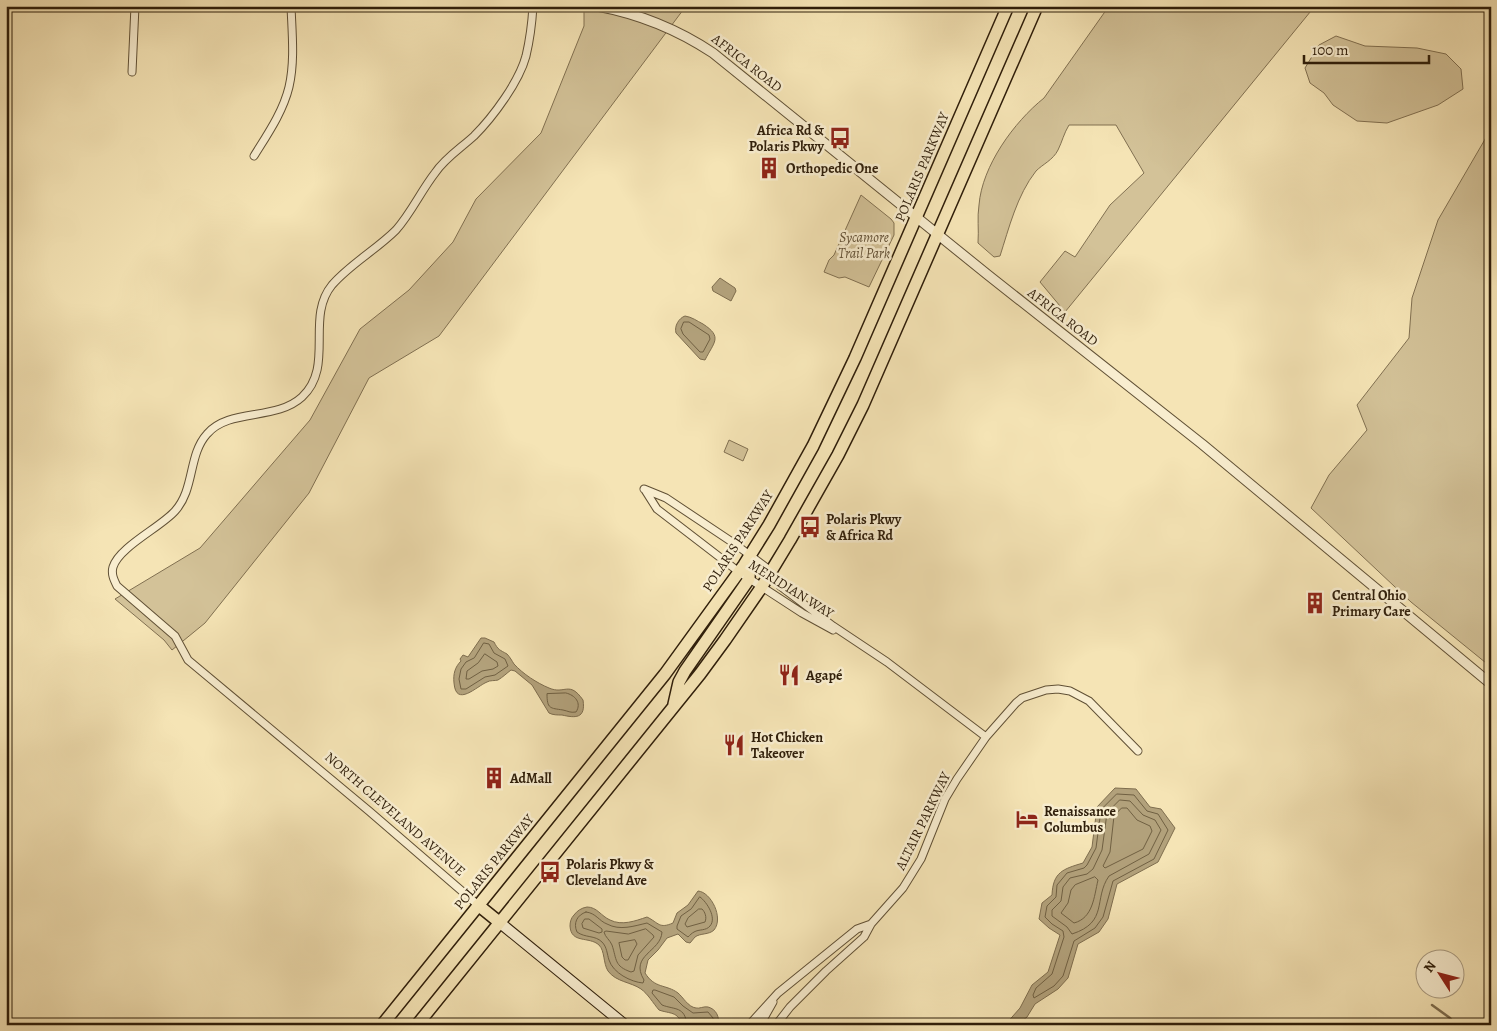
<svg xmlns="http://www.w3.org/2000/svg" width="1497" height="1031" viewBox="0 0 1497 1031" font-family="Alegreya,serif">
	<rect width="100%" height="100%" fill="#f5e4b5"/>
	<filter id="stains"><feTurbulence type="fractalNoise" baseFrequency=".004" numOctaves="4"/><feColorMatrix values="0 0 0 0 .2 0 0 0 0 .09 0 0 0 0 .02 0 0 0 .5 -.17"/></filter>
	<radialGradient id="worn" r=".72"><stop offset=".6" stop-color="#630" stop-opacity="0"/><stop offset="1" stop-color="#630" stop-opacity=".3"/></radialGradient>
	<path fill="#d3c298" stroke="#817051" d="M584 6H686L439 336 369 378 309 493 205 623 172 650 164 640 115 599 200 548 310 420 360 329 409 290 453 242 476 199 541 133 584 26Z
		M1109 6H1315L1065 312 1040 282 1065 251 1075 257 1110 205 1144 173 1116 125H1069C1064 133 1062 142 1058 150 1053 160 1043 164 1036 171 1017 195 1009 228 1000 256L994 257 978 243C979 230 977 217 979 205 982 166 1014 122 1044 98Z
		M1336 36 1365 46 1417 48 1446 54 1461 69 1463 89 1438 105 1387 123 1357 121 1333 105 1324 93 1310 83 1305 68 1319 45Z
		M1491 129V667L1411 602 1311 508 1329 475 1367 430 1357 405 1409 338 1412 298 1438 220Z
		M861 195 891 219 894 223V235L869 287 845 277 839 278 824 272 829 260 834 255Z
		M729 440 748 449 743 461 724 452Z"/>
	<path fill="#b2a17b" stroke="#7e6d4e" d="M720 278 735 288 736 291 731 301 713 291 712 287Z
		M685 316C692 317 697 321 703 324 723 337 714 342 705 360L700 359 676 333C674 326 679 318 685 316Z
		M481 638H485L494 642C498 650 500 650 507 654 510 657 512 661 514 664 523 674 537 683 549 688 565 695 569 680 583 700 586 719 575 718 562 715 557 715 553 715 549 713L532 685 515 671 511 670C507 673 503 677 498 680 495 681 490 680 487 682 477 686 456 708 454 683 453 674 455 667 461 661L460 659 463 655 468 657Z
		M1115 788 1136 789 1150 807 1161 809 1175 828 1158 862 1117 884 1108 919 1099 932 1078 944 1068 978 1058 989 1035 1004 1027 1017 1017 1025H1005L1020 1008 1032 985 1048 972 1060 935 1049 928 1039 919 1042 903 1052 895C1053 872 1063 869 1083 863L1092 847 1097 807Z
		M698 891C711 892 724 918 714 930 709 935 700 933 695 937 693 939 692 941 690 943L686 942 678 934 667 938 658 950 648 960 645 973C655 989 666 984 678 993 683 997 688 1007 696 1008 699 1009 704 1006 708 1007 716 1009 720 1017 718 1025H682C678 1011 670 1014 659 1010 653 1003 648 994 641 989 631 982 616 982 608 971 603 963 605 951 599 945 589 936 571 944 570 926 570 922 571 918 574 915 577 911 581 908 587 907 597 907 601 916 610 920 622 926 635 921 647 917 659 923 659 929 673 923L677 913 688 905Z"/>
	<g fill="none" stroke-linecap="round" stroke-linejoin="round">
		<path stroke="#706042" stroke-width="1" d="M684 322H689L709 335 710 339 703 352H700L683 334 681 329Z
			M484 643 489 644 494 653 505 659 508 666 495 675 485 677 466 689H461L459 679 461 669 466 662 474 658Z
			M485 654 497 662 498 666 493 669 482 671 469 679H466L467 671 478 663Z
			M566 693C575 695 582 703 576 712 570 713 568 711 563 710 550 708 547 709 547 694Z
			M1117 794 1134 795 1147 811 1158 814 1168 830 1154 859 1113 881 1103 917 1095 928 1074 941 1063 976 1054 986 1034 998 1033 995 1036 988 1052 974 1064 937 1063 931 1052 924 1045 917 1047 906 1056 897 1057 885 1067 873 1084 868 1087 865 1096 848 1101 810Z
			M1120 800 1130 801 1143 815 1155 820 1161 830 1149 854 1109 876C1093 899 1109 922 1072 934L1067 927 1052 916V910L1061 901 1063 887 1070 878 1087 874 1093 869 1102 850 1107 813Z
			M1122 808H1127L1137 820 1150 826 1152 831 1143 849 1105 868 1103 866 1110 852 1114 816Z
			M1095 877 1098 880C1094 897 1093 918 1074 923L1061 913 1068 903 1071 890 1075 885Z
			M700 897C707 902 717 918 710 926 706 931 699 929 694 932 692 933 690 935 688 937L677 929V926L681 916 691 909Z
			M699 909H702C705 912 707 917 705 922L687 927 685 924 688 918Z
			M586 912C596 913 599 921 607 924 620 931 634 926 647 923L662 932C661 952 629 955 644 980L643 983C631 982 613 973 609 960 607 954 607 947 602 942 595 935 585 938 577 932 573 923 577 915 586 912Z
			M585 919H589L602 929V932L599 933 583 928 582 924Z
			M646 929 653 935 654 937 638 955 634 971 631 972C614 966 617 960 612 945 610 940 605 937 604 932L606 931 628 934Z
			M635 940 637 944 628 960H625L622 957 619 943Z
			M687 1025C685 1006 675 1010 662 1005L652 993 653 990H655L674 997 683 1006 693 1013 708 1012 713 1018 714 1025"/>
		<path stroke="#7e6d4e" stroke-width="2.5" d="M1432 1005 1450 1018 1455 1025"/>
		<g stroke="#605035" stroke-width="9">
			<path id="minor" d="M132 72 135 6
				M254 156C267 135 283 112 289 87 295 61 292 33 291 6
				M644 489 666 498 735 544 771 571 780 586 833 626 887 662 986 737
				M645 490 657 509 739 572 802 613 833 630
				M478 905 369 811 188 660 175 636 117 586C114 580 111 574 113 567 119 547 161 527 175 511 195 489 188 455 207 434 229 408 276 421 302 397 335 366 305 318 332 285 350 264 376 250 396 230 411 213 421 191 435 173 445 158 461 148 474 136 493 117 519 82 526 56 530 39 532 23 533 6
				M749 1025 778 993 857 929 871 924
				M760 1025 773 1002
				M776 1025 790 1007 826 971 864 937 871 924 903 888 921 859 945 799 957 779 986 737 1016 703 1022 698 1046 690 1058 689 1070 691 1089 701 1138 751"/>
		</g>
		<g stroke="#605035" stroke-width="11">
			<path id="tertiary" d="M597 6C640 14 677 29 713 53L988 275 1202 444 1491 684"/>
		</g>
		<g stroke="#2f1e0a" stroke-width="12">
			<path id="secondary" d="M499 922 625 1025"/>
		</g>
		<g stroke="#2f1e0a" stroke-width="14">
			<path id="primary" d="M674 704 679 682 685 671 749 579 750 558
				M478 905 499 922
				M382 1025 665 674 744 565 769 525 813 446 855 358 1008 6
				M417 1025 700 674 725 640 761 588 790 540 838 455 863 405 1037 6"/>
		</g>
		<use href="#minor" stroke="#f8edcf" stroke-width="7"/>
		<use href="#tertiary" stroke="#f8edcf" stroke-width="9"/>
		<use href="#secondary" stroke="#f8edcf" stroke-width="10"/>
		<use href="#primary" stroke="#f5e4b5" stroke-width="11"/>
	</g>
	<defs>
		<g id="bus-bare" transform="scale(1.725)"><path d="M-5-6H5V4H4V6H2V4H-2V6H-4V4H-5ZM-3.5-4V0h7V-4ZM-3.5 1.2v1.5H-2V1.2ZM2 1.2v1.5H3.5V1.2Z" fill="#8f2418" stroke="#f8edcf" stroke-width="2.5" paint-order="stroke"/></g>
		<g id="building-bare" transform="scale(1.725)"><path d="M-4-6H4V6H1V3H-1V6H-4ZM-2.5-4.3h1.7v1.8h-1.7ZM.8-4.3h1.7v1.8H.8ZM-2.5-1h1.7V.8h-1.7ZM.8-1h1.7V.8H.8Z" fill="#8f2418" stroke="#f8edcf" stroke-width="2.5" paint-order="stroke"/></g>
		<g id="restaurant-bare" transform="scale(1.725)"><path d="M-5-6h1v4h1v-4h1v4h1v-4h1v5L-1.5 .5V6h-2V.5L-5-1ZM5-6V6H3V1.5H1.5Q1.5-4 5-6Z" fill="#8f2418" stroke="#f8edcf" stroke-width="2.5" paint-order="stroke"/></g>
		<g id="hotel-bare" transform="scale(1.725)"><path d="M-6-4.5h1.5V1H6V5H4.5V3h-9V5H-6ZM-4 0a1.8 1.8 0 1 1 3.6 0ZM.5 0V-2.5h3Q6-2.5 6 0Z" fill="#8f2418" stroke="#f8edcf" stroke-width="2.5" paint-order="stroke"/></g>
	</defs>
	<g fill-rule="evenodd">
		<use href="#bus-bare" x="840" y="138"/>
		<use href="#building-bare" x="769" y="168"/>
		<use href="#bus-bare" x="810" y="527"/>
		<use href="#building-bare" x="1315" y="603"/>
		<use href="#restaurant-bare" x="789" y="675"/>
		<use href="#restaurant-bare" x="734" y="745"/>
		<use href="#building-bare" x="494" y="778"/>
		<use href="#hotel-bare" x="1027" y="819"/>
		<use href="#bus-bare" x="550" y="872"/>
	</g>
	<g text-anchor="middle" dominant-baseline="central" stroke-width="5" stroke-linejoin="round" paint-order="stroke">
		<g font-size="14" fill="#2f1e0a" stroke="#f8edcf">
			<text transform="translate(747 63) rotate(38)">AFRICA ROAD</text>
			<text transform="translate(922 167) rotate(-67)">POLARIS PARKWAY</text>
			<text transform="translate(1063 317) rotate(38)">AFRICA ROAD</text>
			<text transform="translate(738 541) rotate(-57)">POLARIS PARKWAY</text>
			<text transform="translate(791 589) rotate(32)">MERIDIAN WAY</text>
			<text transform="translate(395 814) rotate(41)">NORTH CLEVELAND AVENUE</text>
			<text transform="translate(923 821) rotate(-64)">ALTAIR PARKWAY</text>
			<text transform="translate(494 862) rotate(-51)">POLARIS PARKWAY</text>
		</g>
		<g font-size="14" font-weight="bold" fill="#2f1e0a" stroke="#f8edcf" text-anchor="start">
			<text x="824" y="130" text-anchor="end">Africa Rd &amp;<tspan x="824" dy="16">Polaris Pkwy</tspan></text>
			<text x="786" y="168">Orthopedic One</text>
			<text x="826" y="519">Polaris Pkwy<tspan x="826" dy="16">&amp; Africa Rd</tspan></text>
			<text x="1332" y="595">Central Ohio<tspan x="1332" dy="16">Primary Care</tspan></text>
			<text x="806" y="675">Agapé</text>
			<text x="751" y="737">Hot Chicken<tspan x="751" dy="16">Takeover</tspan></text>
			<text x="510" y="778">AdMall</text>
			<text x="1044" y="811">Renaissance<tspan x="1044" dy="16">Columbus</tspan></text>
			<text x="566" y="864">Polaris Pkwy &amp;<tspan x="566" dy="16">Cleveland Ave</tspan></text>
		</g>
		<g font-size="14" font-style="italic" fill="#604f35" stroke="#f8edcf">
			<text x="864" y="237">Sycamore<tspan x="864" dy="16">Trail Park</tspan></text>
		</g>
	</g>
	<rect width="1497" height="1031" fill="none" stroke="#f5e4b5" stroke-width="25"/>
	<rect x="8" y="8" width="1482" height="1016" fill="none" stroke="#2f1e0a" stroke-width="2.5"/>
	<rect x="12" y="12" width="1472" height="1006" fill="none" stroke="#2f1e0a"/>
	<g transform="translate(1440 974) rotate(306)"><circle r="24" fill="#f8edcf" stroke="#a89a80"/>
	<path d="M0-4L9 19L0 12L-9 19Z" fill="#8f2418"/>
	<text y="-8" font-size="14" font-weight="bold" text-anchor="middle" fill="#2f1e0a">N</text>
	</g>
	<path d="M1304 55v8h125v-8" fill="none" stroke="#2f1e0a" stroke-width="2.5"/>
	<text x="1312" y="55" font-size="15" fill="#2f1e0a" stroke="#f8edcf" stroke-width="4" paint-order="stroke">100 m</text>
	<rect width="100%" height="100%" filter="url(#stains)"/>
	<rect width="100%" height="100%" fill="url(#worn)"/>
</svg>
